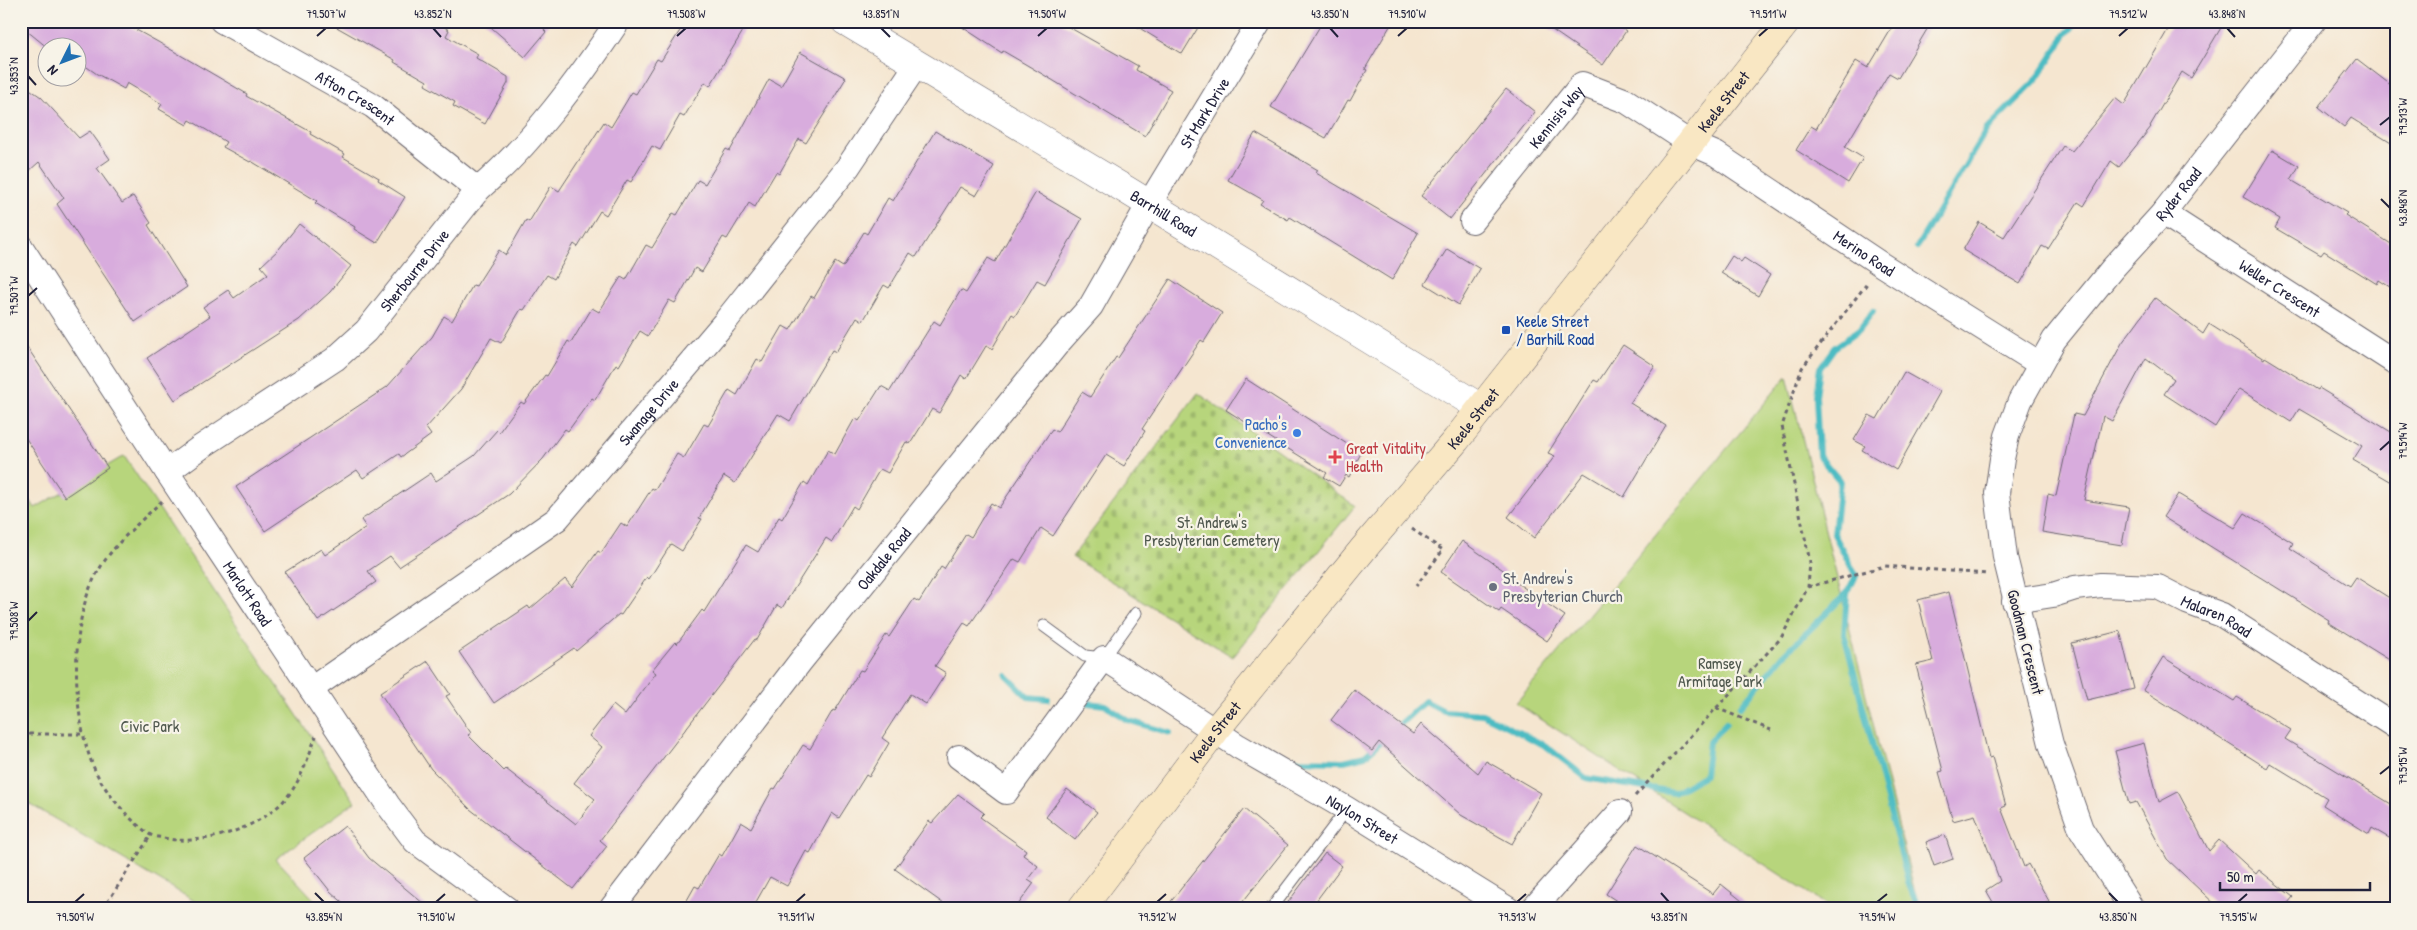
<svg xmlns="http://www.w3.org/2000/svg" width="2417" height="930" viewBox="0 0 2417 930" font-family="'Patrick Hand',sans-serif">
	<defs>
		<pattern id="cemetery-stones" width="16" height="16" patternUnits="userSpaceOnUse" patternTransform="scale(1.25)"><rect width="16" height="16" fill="#b7d57c"/><path d="M2 7V4a2 2 0 0 1 4 0v3zM10 15v-3a2 2 0 0 1 4 0v3z" fill="#9db76c"/></pattern>
	</defs>
	<rect width="100%" height="100%" fill="#f7f3e8"/>
	<filter id="ink" filterUnits="userSpaceOnUse"><feTurbulence type="fractalNoise" baseFrequency=".02" numOctaves="2"/><feDisplacementMap in="SourceGraphic" scale="10" xChannelSelector="R" yChannelSelector="G"/><feConvolveMatrix kernelMatrix="1 2 1 2 8 2 1 2 1" color-interpolation-filters="sRGB"/></filter>
	<filter id="wash" filterUnits="userSpaceOnUse"><feTurbulence type="fractalNoise" baseFrequency=".0096" numOctaves="4" result="noise"/><feDisplacementMap in="SourceGraphic" scale="20" xChannelSelector="R" yChannelSelector="G"/><feGaussianBlur stdDeviation="1.12" result="paint"/><feColorMatrix in="noise" values="0 0 0 0 0 0 0 0 0 0 0 0 0 0 0 0 0 1.4 0 .05"/><feComposite in="paint" operator="in"/></filter>
	<g filter="url(#wash)">
		<rect width="100%" height="100%" fill="#f5e6d0"/>
		<path fill="url(#cemetery-stones)" stroke="#6c7c5c" d="M1198 393 1355 506 1233 657 1072 557Z"/>
		<path fill="#b7d57c" stroke="#6c7c5c" d="M1787 376 1919 909H1833L1516 703Z
			M124 456 355 802 276 859 323 909H208L21 799V486L35 508Z"/>
		<g fill="none" stroke-linecap="round" stroke-linejoin="round">
			<path stroke="#4dbcc3" stroke-width="6" d="M1917 247 1987 129 2037 79 2066 34 2078 21
				M1847 593 1844 634 1909 885 1919 909
				M1006 675 1028 697 1048 699
				M1088 703 1105 705 1127 720 1170 733
				M1740 707 1783 656 1847 593 1856 576 1834 534 1840 481 1819 456 1816 396 1820 368 1834 348 1859 330 1873 311
				M1394 730 1425 701 1444 711 1482 714 1546 746 1586 778 1674 793 1705 775 1709 742 1726 723
				M1288 760 1344 761 1365 756 1385 738"/>
		</g>
		<g id="blocks">
			<path fill="#d8acdd" d="M21 21H120L158 42 247 94 246 96 311 132 310 134 345 154 343 157 379 178 378 180 405 197 377 243 354 229 355 227 315 203 317 201 251 161 250 162 223 147 226 142 190 120 187 125 159 109 162 104 127 83 124 89 97 74 78 61V48H48L21 26Z
				M326 21H435L449 30 446 36 478 54 476 58 508 77V83L485 124 453 106 455 102 425 85 427 81 394 62 395 60Z
				M484 21H551L544 30 546 32 525 57Z
				M686 21H749L710 86 705 82 684 117 680 115 660 150 652 146 631 182 627 180 606 215 600 211 578 247 574 244 554 279 547 275 524 310 521 309 501 343 491 338 461 389 426 428 431 435 401 457 399 454 363 478 357 470 265 531 236 487 387 387 432 337 444 316 452 321 473 285 476 286 499 250 506 255 526 220 529 222 551 186 559 191 604 122 611 127 632 92 636 94 657 59 661 61Z
				M953 21H1058L1138 66 1136 70 1171 90 1145 136 1044 75 1003 51 1002 53Z
				M1128 21H1202L1182 54Z
				M1323 21H1393L1365 69 1367 70 1350 101 1348 100 1326 138 1271 107Z
				M1539 21H1611L1626 31 1603 65Z
				M1896 21H1932L1898 78 1889 73 1845 147 1863 158 1848 183 1796 150 1811 126 1816 129 1856 61 1868 68Z
				M2173 21H2225L2191 78 2182 72 2150 126 2151 127 2119 167 2111 161 2084 206 2078 202 2048 249 2042 246 2020 284 1963 250 1979 222 2004 237 2063 146 2072 151 2115 98 2124 105Z
				M800 52 846 78 828 108 806 143 799 139 779 174 776 172 755 207 749 203 727 239 723 237 702 272 695 268 675 303 669 300 648 336 640 331 619 366 616 364 595 400 592 398 568 431 565 429 543 459 509 494 399 567 390 556 368 571 376 582 318 621 285 572 321 549 325 555 366 527 361 520 431 473 436 481 474 456 497 430 499 432 521 402 524 404 545 375 547 376 568 341 571 343 592 308 599 312 621 277 626 280 646 245 652 248 673 213 677 215 698 180 705 184 726 149 730 151 769 79 781 86Z
				M2357 59 2396 89V146L2351 118 2344 127 2319 107Z
				M21 83 41 97 79 138 90 131 110 159 97 168 122 203 133 196 151 223 148 225 187 287 135 322 57 204 64 198 39 162 29 171 21 163Z
				M1506 89 1535 112 1450 219 1421 196Z
				M935 131 994 166 976 196 960 187 916 257 910 253 889 288 884 285 863 321 857 317 836 352 832 350 790 421 778 414 735 483 724 476 699 518 702 519 682 551 671 544 649 579 647 577 621 615 619 614 576 651 574 648 494 703 459 652 528 606 530 609 565 579 572 587 598 551 601 553 621 523 627 527 652 488 655 490 677 454 684 458 704 424 708 426 729 390 737 395 757 359 762 362 783 326 790 330 811 296 814 298 835 262 843 267 864 232 867 234 888 198 893 201Z
				M1255 133 1318 170 1316 173 1418 233 1392 280 1290 217 1288 220 1260 204 1263 200 1228 180Z
				M2272 150 2299 166 2291 180 2347 213 2345 215 2396 247V291L2379 280 2377 284 2324 251 2321 255 2275 228 2280 219 2243 197Z
				M1036 192 1082 219 1045 284 1037 280 1015 316 1012 314 992 349 986 346 966 379 961 375 939 413 932 409 910 444 906 442 888 473 880 469 857 509 853 506 832 542 826 538 782 608 777 605 757 640 755 639 600 840 607 846 573 889 470 809 431 769 380 693 428 661 450 694 446 696 471 733 468 735 504 771 506 769 576 824 595 799 574 783 602 747 589 736 613 705 625 715 656 673 652 670 675 642 677 644 702 610 704 612 746 545 758 552 779 517 782 519 804 482 808 485 828 450 835 454 855 418 859 421 881 386 890 391 934 321 940 325 961 290 966 293 988 258 995 262Z
				M299 224 351 266 330 292 299 320 175 400 147 358 210 316 203 307 228 290 234 298 268 274 261 266 279 249Z
				M1447 249 1480 269 1459 305 1425 284Z
				M1732 256 1741 262 1744 258 1770 275 1758 296 1721 273Z
				M1170 279 1222 313 1204 342 1201 340 1171 385 1142 429 1145 431 1124 466 1106 455 1053 536 1041 528 1020 562 1014 559 969 626 964 623 935 666 946 673 926 704 910 694 882 738 889 743 869 777 866 775 839 818 832 813 810 853 806 851 787 886 770 877 752 909H682L695 886 699 888 719 854 722 856 741 822 751 828 773 788 775 789 803 745 810 749 833 710 835 711 860 670 863 671 886 635 889 637 914 599 919 602 941 567 944 569 966 534 971 537 991 503 999 508 1052 429 1057 432 1082 392 1090 397 1116 357 1118 358Z
				M2155 298 2203 334 2209 324 2264 359 2265 357 2318 390 2319 388 2396 435V485L2353 460 2362 446 2299 409 2291 422 2239 389 2215 427 2164 394 2174 379 2146 358 2112 421 2103 416 2084 500 2129 507 2122 545 2042 532 2048 494 2056 496 2074 414 2083 416 2122 343Z
				M21 338 108 468 65 497 21 431Z
				M1623 345 1655 366 1630 403 1666 426 1624 497 1584 473 1534 538 1508 517 1555 456 1548 453 1594 380 1598 382Z
				M1904 372 1940 392 1896 470 1862 450 1865 446 1854 440 1869 415 1877 419Z
				M1246 379 1361 453 1349 477 1346 475 1339 486 1324 477 1327 473 1226 410Z
				M2178 494 2235 528 2245 513 2293 543 2290 548 2350 586 2356 577 2396 602V664L2328 622 2329 620 2163 517Z
				M1462 541 1506 572 1504 574 1565 616 1547 641 1501 609 1499 612 1441 572Z
				M1949 592 1989 758 1992 757 2006 806 2001 808 2024 867 2028 864 2049 901 2036 909H1997L1986 890 2000 881 1975 815 1953 821 1939 772 1943 771 1916 665 1933 661 1918 600Z
				M2120 631 2134 689 2087 700 2072 643Z
				M2163 657 2234 701 2237 697 2291 730 2285 739 2396 807V842L2372 828 2369 834 2323 805 2327 798 2270 763 2267 768 2143 690Z
				M1354 690 1413 734 1421 724 1478 773 1486 761 1541 793 1512 844 1461 815 1379 742 1372 751 1331 720Z
				M2144 743 2159 802 2178 792 2209 851 2219 840 2256 874 2259 870 2293 897 2283 909H2220L2167 859 2136 802 2129 804 2115 751Z
				M1067 789 1097 812 1075 840 1046 817Z
				M958 794 984 813 980 817 1026 850 1023 855 1038 866 1028 879 1034 883 1015 909H951L895 869 929 821 932 823Z
				M1244 809 1288 845 1237 909H1165Z
				M345 826 369 858 430 909H350L330 891 304 858Z
				M1945 835 1953 859 1934 866 1926 842Z
				M1637 845 1713 894 1721 884 1752 909H1629L1606 894Z
				M1325 853 1342 866 1310 909H1283Z"/>
		</g>
	</g>
	<g filter="url(#ink)">
		<use href="#blocks" fill-opacity="0" stroke="#6c676f" stroke-width="1"/>
		<g fill="none" stroke-linecap="round" stroke-linejoin="round">
			<g stroke="#6c676f" stroke-width="13">
				<path id="service" d="M1044 626 1085 656 1104 658 1136 613
					M1271 909 1347 809"/>
			</g>
			<g stroke="#6c676f" stroke-width="26">
				<g id="minor">
					<path id="s1" d="M222 21 373 106 478 190"/>
					<path id="s2" d="M2163 213 2396 363"/>
					<path id="s3" d="M1472 221 1582 84 1626 101 1690 143 1716 154 1882 265 2040 364"/>
					<path id="s4" d="M21 247 167 472 388 805 415 841 507 909"/>
					<path id="s5" d="M167 472 201 447 335 359 366 331 478 190C532 143 578 81 618 21"/>
					<path id="s6" d="M2014 601 2053 595 2075 588 2101 585 2158 587 2187 602 2222 615 2396 727"/>
					<path id="s7" d="M311 689 557 519 724 323 848 167 917 64"/>
					<path id="s8" d="M959 757 1006 792 1104 658 1238 746 1347 809 1508 909"/>
					<path id="s9" d="M611 909 800 662 1059 342 1091 306 1149 204 1260 21"/>
					<path d="M1533 909 1620 812"/>
					<path id="s10" d="M2132 909 2081 829 2051 744 2005 557 1997 493 2002 459 2007 436 2020 401 2054 340 2112 269 2163 213 2314 21"/>
				</g>
			</g>
			<g stroke="#6c676f" stroke-width="29">
				<g id="tertiary">
					<path id="s11" d="M845 21 1128 191 1481 408"/>
				</g>
			</g>
			<g stroke="#6c676f" stroke-width="29">
				<g id="secondary">
					<path id="s12" d="M1081 909 1215 731 1364 548 1456 440 1787 21"/>
				</g>
			</g>
			<path stroke="#6c676f" stroke-width="3" stroke-dasharray="4 4" stroke-linecap="butt" d="M162 501C138 524 110 547 95 577 69 626 72 718 94 768 104 791 129 820 149 834 153 837 159 837 164 838 202 847 262 828 287 797 301 781 309 755 316 736
				M1412 529 1443 550 1416 586
				M1808 587 1885 566 1987 574
				M1716 708 1771 730
				M21 734H84
				M1635 796 1781 638 1808 587 1810 562 1782 426 1802 368 1869 281
				M103 909 151 835"/>
			<use href="#service" stroke="#fff" stroke-width="11"/>
			<use href="#minor" stroke="#fff" stroke-width="24"/>
			<use href="#tertiary" stroke="#fff" stroke-width="28"/>
			<use href="#secondary" stroke="#f9e7c3" stroke-width="28"/>
		</g>
	</g>
	<path fill="none" stroke="#22223b" stroke-width="2" d="M433 28 441 37M881 28 890 37M1330 28 1338 37M2227 28 2235 37M317 36 326 28M677 36 686 28M1038 36 1047 28M1398 36 1407 28M1759 36 1768 28M2119 36 2128 28M28 76 36 85M2380 125 2390 117M2381 199 2390 208M28 296 37 288M2380 450 2390 441M28 621 37 612M2380 774 2390 766M315 893 324 902M1661 893 1669 902M2109 893 2118 902M75 902 84 894M436 902 445 894M796 902 805 894M1157 902 1166 894M1517 902 1526 894M1877 902 1887 894M2238 902 2247 894"/>
	<rect fill="#1a4fb4" stroke="#f7f3e8" stroke-width="2" x="1501" y="325" width="10" height="10" rx="2.5"/>
	<circle fill="#3f7fe0" stroke="#f7f3e8" stroke-width="2" cx="1297" cy="433" r="5"/>
	<path fill="#e0444e" stroke="#f7f3e8" stroke-width="2" d="M1332.5 449.5h5v5h5v5h-5v5h-5v-5h-5v-5h5z"/>
	<circle fill="#6b7280" stroke="#f7f3e8" stroke-width="2" cx="1493" cy="587" r="5"/>
	<g text-anchor="middle" dominant-baseline="central" stroke-width="4.5" stroke-linejoin="round" paint-order="stroke">
		<g font-size="16" fill="#22223b" stroke="#f7f3e8">
			<text stroke="none"><textPath href="#s1" startOffset="154">Afton Crescent</textPath></text>
			<text stroke="none"><textPath href="#s12" startOffset="1032">Keele Street</textPath></text>
			<text stroke="none"><textPath href="#s9" startOffset="995">St Mark Drive</textPath></text>
			<text stroke="none"><textPath href="#s3" startOffset="134">Kennisis Way</textPath></text>
			<text stroke="none"><textPath href="#s10" startOffset="799">Ryder Road</textPath></text>
			<text stroke="none"><textPath href="#s11" startOffset="372">Barrhill Road</textPath></text>
			<text stroke="none"><textPath href="#s3" startOffset="506">Merino Road</textPath></text>
			<text stroke="none"><textPath href="#s5" startOffset="322">Sherbourne Drive</textPath></text>
			<text stroke="none"><textPath href="#s2" startOffset="139">Weller Crescent</textPath></text>
			<text stroke="none"><textPath href="#s7" startOffset="440">Swanage Drive</textPath></text>
			<text stroke="none"><textPath href="#s12" startOffset="628">Keele Street</textPath></text>
			<text stroke="none"><textPath href="#s9" startOffset="444">Oakdale Road</textPath></text>
			<text stroke="none"><textPath href="#s4" startOffset="414">Marlott Road</textPath></text>
			<text stroke="none"><textPath href="#s6" startOffset="211">Malaren Road</textPath></text>
			<text transform="translate(2026 642) rotate(76)">Goodman Crescent</text>
			<text stroke="none"><textPath href="#s12" startOffset="222">Keele Street</textPath></text>
			<text stroke="none"><textPath href="#s8" startOffset="529">Naylon Street</textPath></text>
		</g>
		<g font-size="16" fill="#164399" stroke="#f7f3e8" text-anchor="start">
			<text x="1516" y="321">Keele Street<tspan x="1516" dy="18">/ Barhill Road</tspan></text>
		</g>
		<g font-size="16" fill="#366cbe" stroke="#f7f3e8" text-anchor="end">
			<text x="1287" y="424">Pacho's<tspan x="1287" dy="18">Convenience</tspan></text>
		</g>
		<g font-size="16" fill="#be3a42" stroke="#f7f3e8" text-anchor="start">
			<text x="1346" y="448">Great Vitality<tspan x="1346" dy="18">Health</tspan></text>
		</g>
		<g font-size="16" fill="#4f584e" stroke="#f7f3e8">
			<text x="1212" y="522">St. Andrew's<tspan x="1212" dy="18">Presbyterian Cemetery</tspan></text>
			<text x="1720" y="663">Ramsey<tspan x="1720" dy="18">Armitage Park</tspan></text>
			<text x="150" y="726">Civic Park</text>
		</g>
		<g font-size="16" fill="#5b616d" stroke="#f7f3e8" text-anchor="start">
			<text x="1503" y="578">St. Andrew's<tspan x="1503" dy="18">Presbyterian Church</tspan></text>
		</g>
	</g>
	<rect width="2417" height="930" fill="none" stroke="#f7f3e8" stroke-width="55"/>
	<g transform="translate(62 62) rotate(228)"><circle r="24" fill="#f7f3e8" stroke="#a29fa3"/>
	<path d="M0-4L9 19L0 12L-9 19Z" fill="#1f6fb2"/>
	<text y="-8" font-size="14" font-weight="bold" text-anchor="middle" fill="#22223b">N</text>
	</g>
	<path d="M2220 882v8h150v-8" fill="none" stroke="#22223b" stroke-width="2.5"/>
	<text x="2227" y="882" font-size="15" fill="#22223b" stroke="#f7f3e8" stroke-width="4" paint-order="stroke">50 m</text>
	<rect x="28" y="28" width="2362" height="874" fill="none" stroke="#22223b" stroke-width="2"/>
	<g font-size="12" text-anchor="middle" fill="#22223b">
		<text x="326" y="18">79.507°W</text>
		<text x="433" y="18">43.852°N</text>
		<text x="686" y="18">79.508°W</text>
		<text x="881" y="18">43.851°N</text>
		<text x="1047" y="18">79.509°W</text>
		<text x="1330" y="18">43.850°N</text>
		<text x="1407" y="18">79.510°W</text>
		<text x="1768" y="18">79.511°W</text>
		<text x="2128" y="18">79.512°W</text>
		<text x="2227" y="18">43.848°N</text>
		<text transform="translate(14 76) rotate(-90)" y="4">43.853°N</text>
		<text transform="translate(2403 117) rotate(-90)" y="4">79.513°W</text>
		<text transform="translate(2403 208) rotate(-90)" y="4">43.848°N</text>
		<text transform="translate(14 296) rotate(-90)" y="4">79.507°W</text>
		<text transform="translate(2403 441) rotate(-90)" y="4">79.514°W</text>
		<text transform="translate(14 621) rotate(-90)" y="4">79.508°W</text>
		<text transform="translate(2403 766) rotate(-90)" y="4">79.515°W</text>
		<text x="75" y="921">79.509°W</text>
		<text x="324" y="921">43.854°N</text>
		<text x="436" y="921">79.510°W</text>
		<text x="796" y="921">79.511°W</text>
		<text x="1157" y="921">79.512°W</text>
		<text x="1517" y="921">79.513°W</text>
		<text x="1669" y="921">43.851°N</text>
		<text x="1877" y="921">79.514°W</text>
		<text x="2118" y="921">43.850°N</text>
		<text x="2238" y="921">79.515°W</text>
	</g>
</svg>
